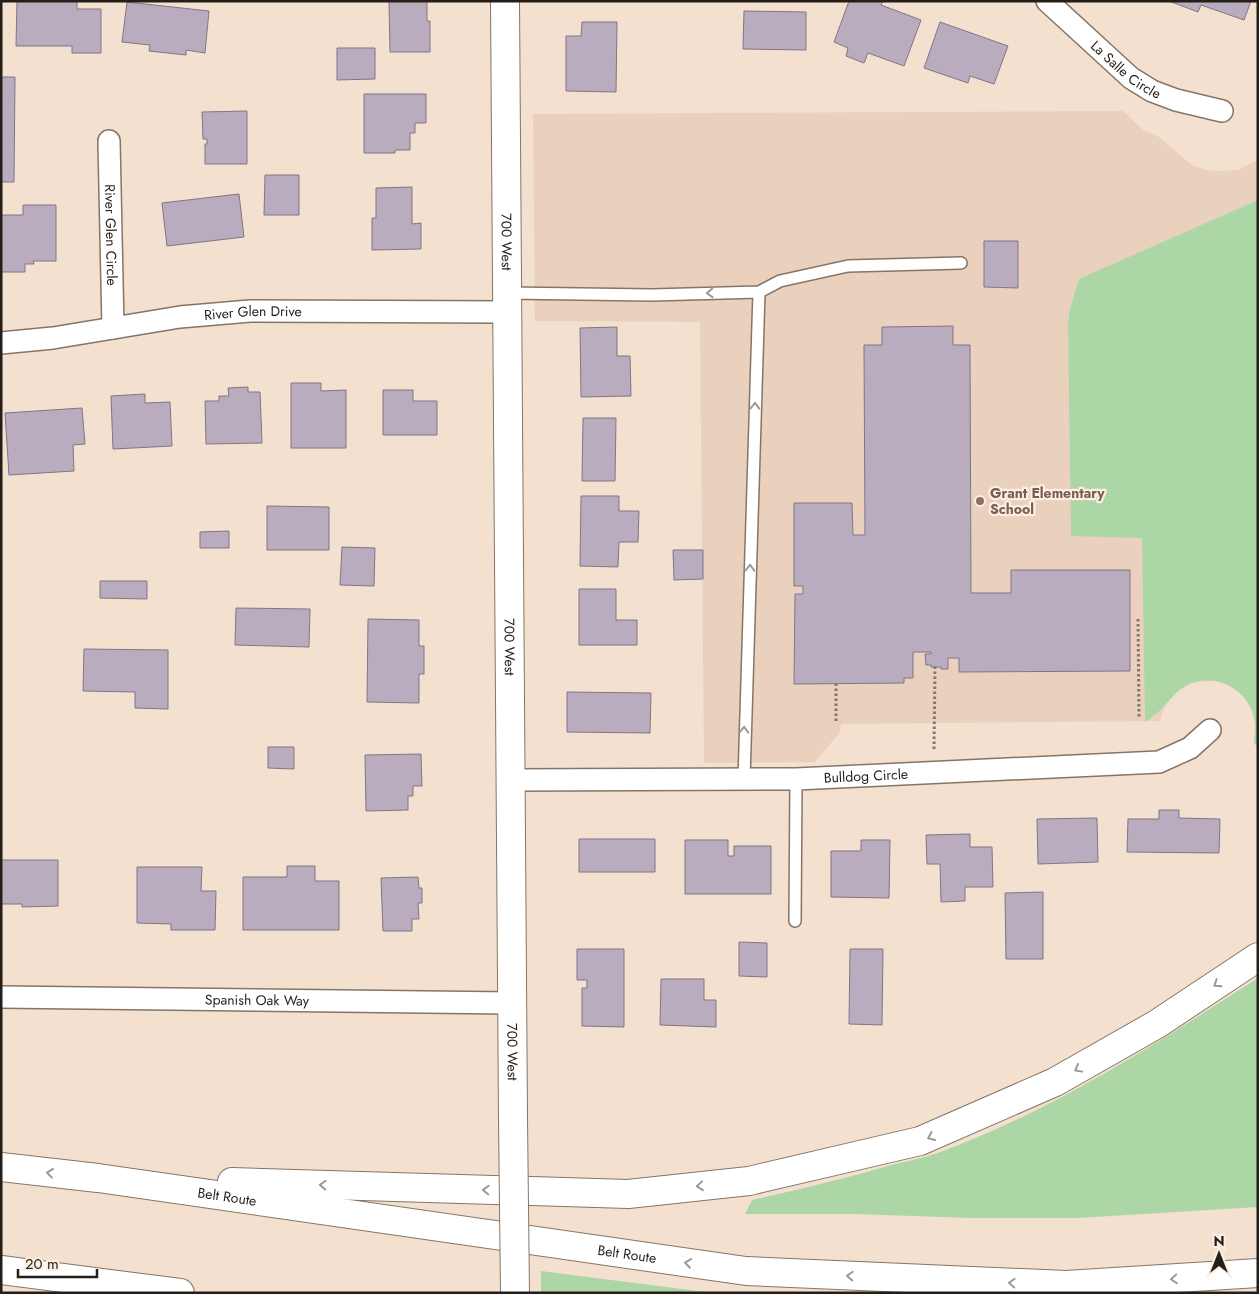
<svg xmlns="http://www.w3.org/2000/svg" width="1259" height="1294" viewBox="0 0 1259 1294" font-family="Jost,sans-serif">
	<rect width="100%" height="100%" fill="#f3e0cf"/>
	<path fill="#ead1bd" d="M1123 111 1143 130 1159 137 1192 165 1206 170 1219 171 1238 170 1258 160V748L1254 743 1256 728 1253 714 1247 701 1237 689 1218 681 1195 682 1176 692 1165 706 1160 721 841 724 840 732 815 762 704 763 700 322 535 321 533 114Z"/>
	<path fill="#add6a7" d="M1258 200V748L1254 743C1255 733 1256 723 1253 713 1245 690 1219 675 1195 682 1181 685 1174 696 1165 705 1159 712 1152 717 1145 722L1142 538 1071 536 1068 323 1070 309 1079 279Z
		M1258 978V1207L1078 1218H970L856 1214H745L752 1200C797 1190 843 1179 888 1166 906 1161 925 1158 943 1151 1056 1109 1157 1043 1258 978Z
		M541 1271 713 1293H541Z"/>
	<path fill="#b9acbf" stroke="#817587" d="M17 1H77V9H101V53H72V46H16Z
		M389 1H427V21H430V52H390Z
		M849 1H883L881 5 921 20 904 66 868 53 864 63 846 56 848 48 834 42Z
		M1169 1H1251L1244 20 1201 5 1198 12Z
		M127 2 209 11 205 53 186 50V55L149 51 150 45 122 42Z
		M744 11 806 12V50L743 49Z
		M582 22H617L616 92 566 91V36H581Z
		M940 22 1008 46 994 84 970 76 968 83 924 68Z
		M337 48H375V79L337 80Z
		M1 77H15L14 182H1Z
		M364 94H426V123H415V133H410V150H395V153H364Z
		M247 111V164H205V144H207V139H203L202 112Z
		M265 175H299V215H264Z
		M412 187V224L421 223V249L372 250V218H376V188Z
		M239 194 244 237 167 246 162 203Z
		M23 205H56V261H33L34 264H25V272H1V215H23Z
		M984 241H1018V288L984 287Z
		M953 326V345H970L971 593H1011V570H1130V671L959 672V658H948V669H941V667H931V665H926L925 654H931V652H913V678H904V683L794 684 795 594H803V586H794V503H852L853 535H865L864 345H882V327Z
		M617 327V356H630L631 396 581 397 580 328Z
		M291 383H321V391L346 390V448H291Z
		M248 387V392H260L262 443 206 444 205 401H219V396H229L228 388Z
		M383 390H413V401H437V435H383Z
		M145 394V403L170 402 172 446 113 449 111 396Z
		M82 408 85 444 73 445 74 471 9 475 5 413Z
		M583 418H616L615 481H582Z
		M581 496H619V511H639L638 542H619L618 567 580 566Z
		M267 506 329 507V550H267Z
		M229 531V548H200V532Z
		M342 547 375 548 374 586 340 585Z
		M673 550H703V579L674 580Z
		M100 581H147V599L100 598Z
		M579 589H616V620H637V645H579Z
		M236 608 310 609 309 647 235 645Z
		M368 619 419 620V646H424V674H419V703L367 702Z
		M84 649 168 650V709L135 708V692L83 691Z
		M567 692 651 693 650 733 567 732Z
		M268 747H294V769L268 768Z
		M421 754 422 786H413V796H408V810L366 811 365 755Z
		M1159 810H1179V818L1220 819 1219 853 1127 852 1128 819H1159Z
		M1097 818 1098 862 1038 864 1037 819Z
		M970 834V847H992L993 887H965V901L941 902 940 864H927L926 835Z
		M579 839H655V872H579Z
		M685 840H728V856H734V846H771V894H685Z
		M861 840H890L889 898 831 897V851H861Z
		M1 860H58V906L22 907V904H1Z
		M287 866H315V881H339V930H243V877H287Z
		M137 867H202L201 891H216L215 930H171V924L137 923Z
		M418 877 419 888H422V903H418L419 919H412V931H383L381 878Z
		M1043 892V959H1006L1005 893Z
		M739 942 767 943V977L739 976Z
		M577 949H624V1027L582 1026V988H587V980H577Z
		M850 949H883L882 1025 849 1024Z
		M661 979H704V1000H716V1027L660 1025Z"/>
	<g fill="none" stroke-linecap="round" stroke-linejoin="round">
		<g stroke="#867567" stroke-width="14">
			<path id="lane" d="M759 292 780 281 848 266 961 263
				M507 293 652 295 759 292 744 779
				M795 921 796 779"/>
		</g>
		<g stroke="#867567" stroke-width="24">
			<g id="street">
				<path id="s1" d="M1047 1 1131 78 1152 91 1176 100 1222 111"/>
				<path id="s2" d="M109 141 113 328"/>
				<path id="s3" d="M1 343 53 338 180 317 250 311 506 312"/>
				<path id="s4" d="M511 780 796 779 1159 762 1190 748 1210 730"/>
				<path id="s5" d="M1 997 513 1003"/>
			</g>
		</g>
		<g stroke="#867567" stroke-width="30">
			<g id="secondary">
				<path id="s6" d="M505 1 513 1119"/>
			</g>
		</g>
		<g stroke="#867567" stroke-width="30">
			<g id="highway">
				<path id="s7" d="M1 1167 98 1178 746 1271 1066 1285 1258 1273"/>
				<path d="M232 1182 628 1194 749 1181 920 1141 1055 1082 1157 1024 1258 957"/>
				<path d="M1 1270 180 1293"/>
			</g>
		</g>
		<path stroke="#83776c" stroke-width="3" stroke-dasharray="2.5 2.5" stroke-linecap="butt" d="M1138 619 1139 719
			M836 721V683
			M934 749 935 667"/>
		<use href="#lane" stroke="#fff" stroke-width="11"/>
		<use href="#street" stroke="#fff" stroke-width="21"/>
		<use href="#secondary" stroke="#fff" stroke-width="28"/>
		<use href="#highway" stroke="#fff" stroke-width="28"/>
		<g stroke="#867567" stroke-width="30" stroke-linecap="butt">
			<path id="secondary-bridge" d="M513 1119 515 1293"/>
		</g>
		<use href="#secondary-bridge" stroke="#fff" stroke-width="28"/>
	</g>
	<defs><path id="oneway-chevron" d="M-2-3.5L2.5 0L-2 3.5" fill="none" stroke-width="1.6" stroke-linecap="round" stroke-linejoin="round" transform="scale(1.25)"/></defs>
	<g stroke="#9c9a97">
		<use href="#oneway-chevron" transform="translate(710 293) rotate(178)"/>
		<use href="#oneway-chevron" transform="translate(755 406) rotate(-88)"/>
		<use href="#oneway-chevron" transform="translate(750 568) rotate(-88)"/>
		<use href="#oneway-chevron" transform="translate(744 730) rotate(-88)"/>
		<use href="#oneway-chevron" transform="translate(1217 984) rotate(146)"/>
		<use href="#oneway-chevron" transform="translate(1078 1069) rotate(151)"/>
		<use href="#oneway-chevron" transform="translate(931 1137) rotate(156)"/>
		<use href="#oneway-chevron" transform="translate(50 1173) rotate(-173)"/>
		<use href="#oneway-chevron" transform="translate(323 1185) rotate(-178)"/>
		<use href="#oneway-chevron" transform="translate(700 1186) rotate(174)"/>
		<use href="#oneway-chevron" transform="translate(486 1190) rotate(-178)"/>
		<use href="#oneway-chevron" transform="translate(688 1263) rotate(-172)"/>
		<use href="#oneway-chevron" transform="translate(850 1276) rotate(-177)"/>
		<use href="#oneway-chevron" transform="translate(1174 1279) rotate(176)"/>
		<use href="#oneway-chevron" transform="translate(1012 1283) rotate(-177)"/>
	</g>
	<circle fill="#8d6e63" stroke="#fdeee1" stroke-width="2" cx="980" cy="501" r="5"/>
	<g text-anchor="middle" dominant-baseline="central" stroke-width="4.5" stroke-linejoin="round" paint-order="stroke">
		<g font-size="14" fill="#241e18" stroke="#fdeee1">
			<text stroke="none"><textPath href="#s1" startOffset="105">La Salle Circle</textPath></text>
			<text stroke="none"><textPath href="#s2" startOffset="94">River Glen Circle</textPath></text>
			<text stroke="none"><textPath href="#s6" startOffset="241">700 West</textPath></text>
			<text stroke="none"><textPath href="#s3" startOffset="254">River Glen Drive</textPath></text>
			<text stroke="none"><textPath href="#s6" startOffset="646">700 West</textPath></text>
			<text stroke="none"><textPath href="#s4" startOffset="355">Bulldog Circle</textPath></text>
			<text stroke="none"><textPath href="#s5" startOffset="256">Spanish Oak Way</textPath></text>
			<text stroke="none"><textPath href="#s6" startOffset="1051">700 West</textPath></text>
			<text stroke="none"><textPath href="#s7" startOffset="228">Belt Route</textPath></text>
			<text stroke="none"><textPath href="#s7" startOffset="632">Belt Route</textPath></text>
		</g>
		<g font-size="14" font-weight="bold" fill="#785e54" stroke="#fdeee1" text-anchor="start">
			<text x="990" y="493">Grant Elementary<tspan x="990" dy="16">School</tspan></text>
		</g>
	</g>
	<rect width="1259" height="1294" fill="none" stroke="#241e18" stroke-width="5"/>
	<g transform="translate(1219 1254)" stroke="#fdeee1" stroke-width="4" paint-order="stroke">
	<path d="M0-4L9 19L0 12L-9 19Z" fill="#241e18"/>
	<text y="-8" font-size="14" font-weight="bold" text-anchor="middle" fill="#241e18">N</text>
	</g>
	<path d="M18 1269v8h79v-8" fill="none" stroke="#241e18" stroke-width="2.5"/>
	<text x="25" y="1269" font-size="15" fill="#241e18" stroke="#fdeee1" stroke-width="4" paint-order="stroke">20 m</text>
</svg>
